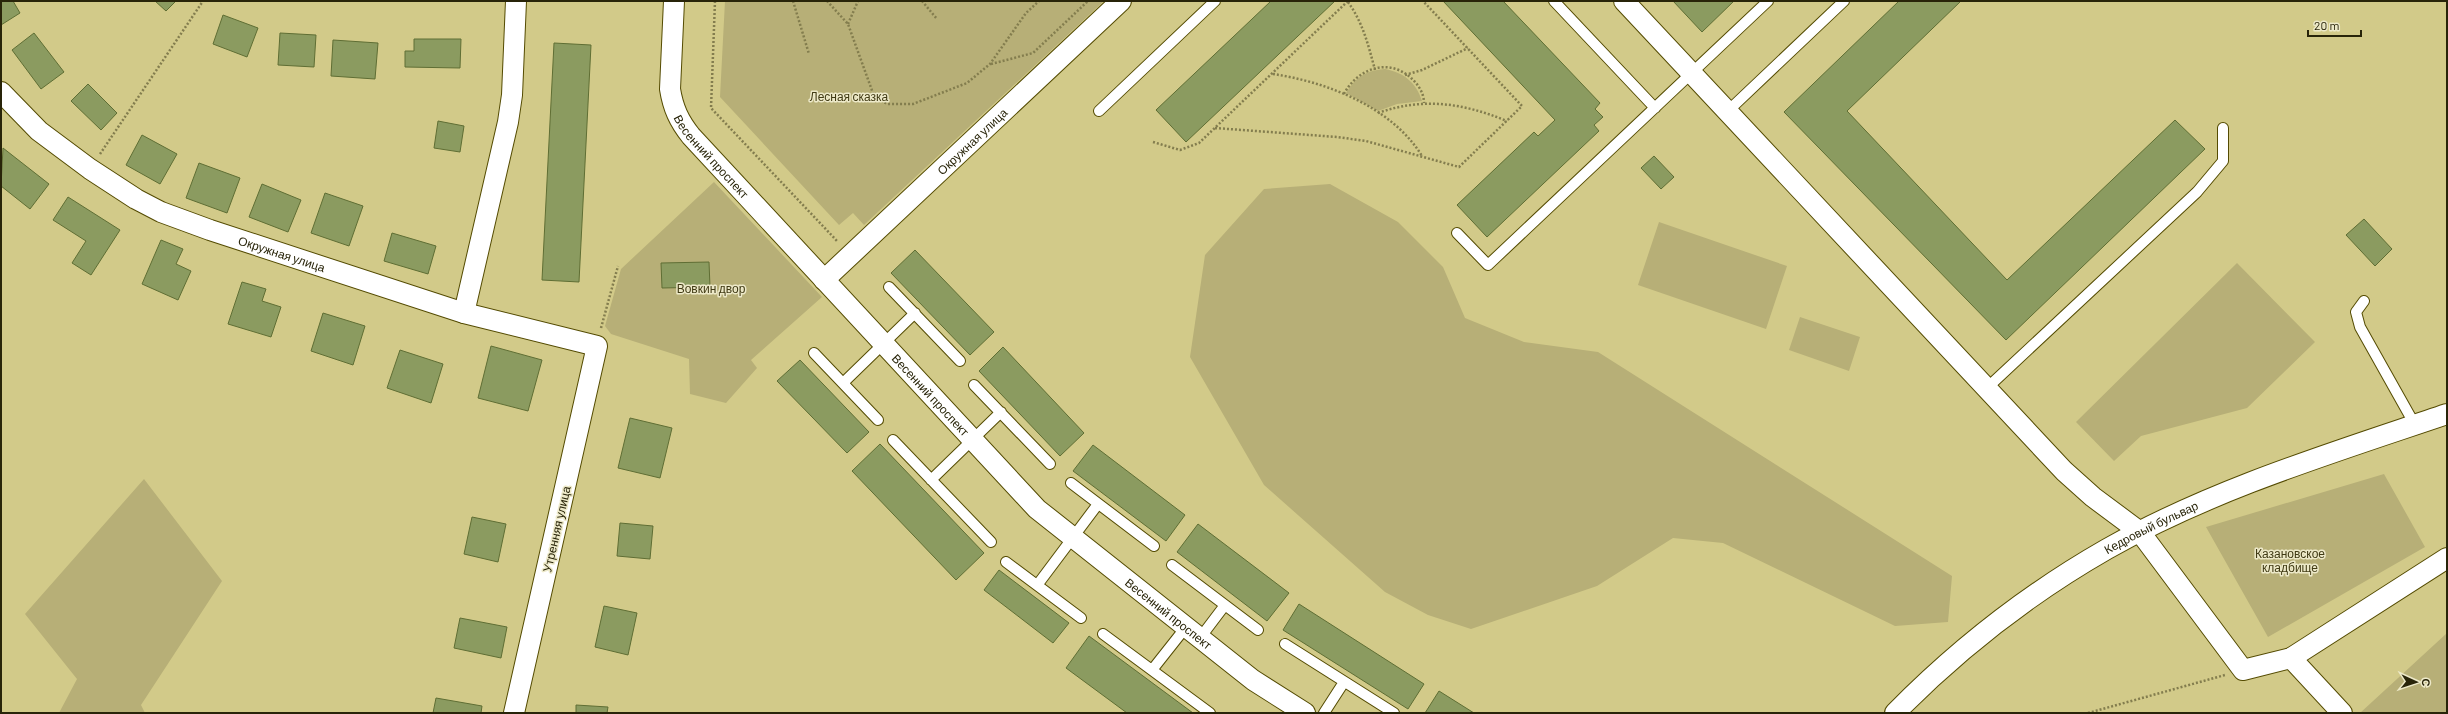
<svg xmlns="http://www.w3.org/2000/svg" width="2448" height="714" viewBox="0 0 2448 714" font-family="Barlow,sans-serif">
	<rect width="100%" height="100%" fill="#d2ca89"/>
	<path fill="#b7af77" d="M725 1H1104L864 225 853 213 839 225 720 97Z
		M1385 69C1404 73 1416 82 1422 101L1397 104 1378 111 1346 93C1355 78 1366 70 1385 69Z
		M714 182 822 297 751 360 757 368 726 403 690 394 689 359 611 334 605 326 621 269Z
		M1330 184 1398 222 1443 267 1465 318 1524 342 1598 352 1952 576 1948 622 1895 626 1723 543 1673 538 1597 586 1471 629 1428 615 1385 592 1264 485 1190 357 1205 255 1264 189Z
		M1659 222 1787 266 1766 329 1638 285Z
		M2237 263 2315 342 2247 408 2141 436 2114 461 2076 422Z
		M1800 317 1860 337 1849 371 1789 350Z
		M2384 474 2425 547 2268 637 2206 527Z
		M144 479 222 581 141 705 145 713H59L77 679 25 614Z
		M2447 633V713H2360Z"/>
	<path fill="#8b9b60" stroke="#5f6e34" d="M1 1H13L20 13 1 25Z
		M155 1H176L166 11Z
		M1271 1H1335L1186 142 1156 110Z
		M1443 1H1503L1600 103 1595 109 1603 117 1594 125 1599 131 1487 237 1457 205 1534 132 1538 136 1555 120Z
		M1673 1H1734L1702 32Z
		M1899 1H1961L1847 111 2007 280 2175 120 2205 149 2006 340 1784 112Z
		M223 15 258 28 247 57 213 44Z
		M34 33 64 72 41 89 12 50Z
		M280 33 316 35 314 67 278 65Z
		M414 39H461L460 68 405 67V51H414Z
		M333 40 378 43 375 79 331 76Z
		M554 43 591 45 579 282 542 280Z
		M88 84 117 113 101 130 71 101Z
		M438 121 464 126 460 152 434 148Z
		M142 135 177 154 160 184 126 165Z
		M3 148 49 184 30 209 1 186Z
		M1654 156 1674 177 1661 189 1641 168Z
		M199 163 240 178 227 213 186 198Z
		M262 184 301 200 288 232 249 217Z
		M325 193 363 206 349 246 311 233Z
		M68 197 120 230 91 275 72 263 86 241 53 220Z
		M2364 219 2392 249 2375 266 2346 235Z
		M392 233 436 246 428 274 384 261Z
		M161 240 183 249 176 264 191 271 178 300 142 284Z
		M915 250 994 332 970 355 891 273Z
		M709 262 710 287 662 288 661 263Z
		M242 282 266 289 262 301 281 307 271 337 228 324Z
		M323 313 365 326 353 365 311 351Z
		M491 346 542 360 528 411 478 398Z
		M1003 347 1084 433 1060 456 979 371Z
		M400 350 443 364 431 403 387 388Z
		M800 360 869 432 847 453 777 381Z
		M630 418 672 428 660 478 618 468Z
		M880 444 984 553 956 580 852 471Z
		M1093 445 1185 515 1166 541 1073 471Z
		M472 517 506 524 498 562 464 554Z
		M620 523 653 526 650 559 617 556Z
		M1198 524 1289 593 1267 621 1177 552Z
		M999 570 1069 623 1053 643 984 590Z
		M1299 604 1424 684 1408 709 1283 630Z
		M604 606 637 613 628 655 595 647Z
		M460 618 507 627 501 658 454 648Z
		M1089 636 1193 713H1127L1066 668Z
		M1439 691 1474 713H1425Z
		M436 698 482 706 481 713H433Z
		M576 705 608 707 607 713H576Z"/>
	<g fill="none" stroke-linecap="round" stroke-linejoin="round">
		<g stroke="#544b02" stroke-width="12">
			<path id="service" d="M1554 1 1655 108
				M1099 111 1215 1
				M1728 111 1844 1
				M1457 233 1488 265 1768 1
				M889 287 960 361
				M2364 301 2356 312 2360 327 2415 425
				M814 353 878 420
				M843 383 915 313
				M974 385 1050 464
				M1987 388 2197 192 2223 161V128
				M893 440 991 542
				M931 480 1001 412
				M1071 483 1154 546
				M1006 562 1081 618
				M1172 565 1258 630
				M1038 584 1098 504
				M1103 634 1210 713
				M1200 638 1225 605
				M1285 644 1394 713
				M1152 670 1186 627
				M1324 713 1344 682"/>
		</g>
		<g stroke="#544b02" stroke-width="22">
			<g id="minor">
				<path id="s1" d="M674 1 670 89C673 108 679 121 691 136L1037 509 1253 680 1305 713"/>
				<path d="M1624 1 2064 471 2093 497 2140 532 2243 670 2291 658 2447 558"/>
				<path id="s2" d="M1 92 39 131 90 169 136 199 161 212 210 230 464 313 597 346 514 713"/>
				<path id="s3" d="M824 280 1121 1"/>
				<path d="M464 313 508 122 512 95 516 1"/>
				<path d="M2291 658 2342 713"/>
				<path id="s4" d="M1895 713C1957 650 2030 593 2107 549 2213 489 2332 453 2447 414"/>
			</g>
		</g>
		<path stroke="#837d4e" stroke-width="2.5" stroke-dasharray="2 2" stroke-linecap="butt" d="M715 1 711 108 838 242
			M793 1 809 54
			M827 1 848 24 874 96 887 104H913L967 83 990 64 1026 13 1039 1
			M922 1 937 19
			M1348 2C1363 23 1368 44 1375 70
			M848 24 858 1
			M991 64 1033 53 1088 1
			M1273 74C1327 82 1392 107 1422 156
			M1405 75 1422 70 1468 48
			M1344 94C1357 69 1388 57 1411 78 1418 84 1424 93 1424 103
			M1378 113C1423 97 1463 103 1507 121
			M1215 128 1337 137 1366 141 1459 167 1522 106 1423 1
			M1153 142 1180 150 1199 143 1348 1
			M100 154 203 1
			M601 328 618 266
			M2088 713 2225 675"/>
		<use href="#service" stroke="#fff" stroke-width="10"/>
		<use href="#minor" stroke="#fff" stroke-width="20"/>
	</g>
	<g text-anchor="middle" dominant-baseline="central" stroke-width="3" stroke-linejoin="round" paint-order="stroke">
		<g font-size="12" fill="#403a14" stroke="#ede9c9">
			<text x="849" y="96">Лесная сказка</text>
			<text x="711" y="288">Вовкин двор</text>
			<text x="2290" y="553">Казановское<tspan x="2290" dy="14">кладбище</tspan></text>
		</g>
		<g font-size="12" fill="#282409" stroke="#ede9c9">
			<text stroke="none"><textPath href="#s3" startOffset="203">Окружная улица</textPath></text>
			<text stroke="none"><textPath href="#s1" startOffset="169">Весенний проспект</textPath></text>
			<text stroke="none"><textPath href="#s2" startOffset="329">Окружная улица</textPath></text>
			<text stroke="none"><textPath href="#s1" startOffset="493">Весенний проспект</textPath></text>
			<text stroke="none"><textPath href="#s4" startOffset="318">Кедровый бульвар</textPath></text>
			<text transform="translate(556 529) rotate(-77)">Утренняя улица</text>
			<text stroke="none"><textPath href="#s1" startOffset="817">Весенний проспект</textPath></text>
		</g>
	</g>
	<rect width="2448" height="714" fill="none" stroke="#282409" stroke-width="4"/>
	<g transform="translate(2416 682) rotate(93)" stroke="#ede9c9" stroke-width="3" paint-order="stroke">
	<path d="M0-3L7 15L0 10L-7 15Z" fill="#282409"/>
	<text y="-6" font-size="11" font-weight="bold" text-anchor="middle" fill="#282409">С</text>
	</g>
	<path d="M2308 30v6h53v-6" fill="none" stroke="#282409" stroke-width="2"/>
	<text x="2314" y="30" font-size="12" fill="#282409" stroke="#ede9c9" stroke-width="3" paint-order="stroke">20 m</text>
</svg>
